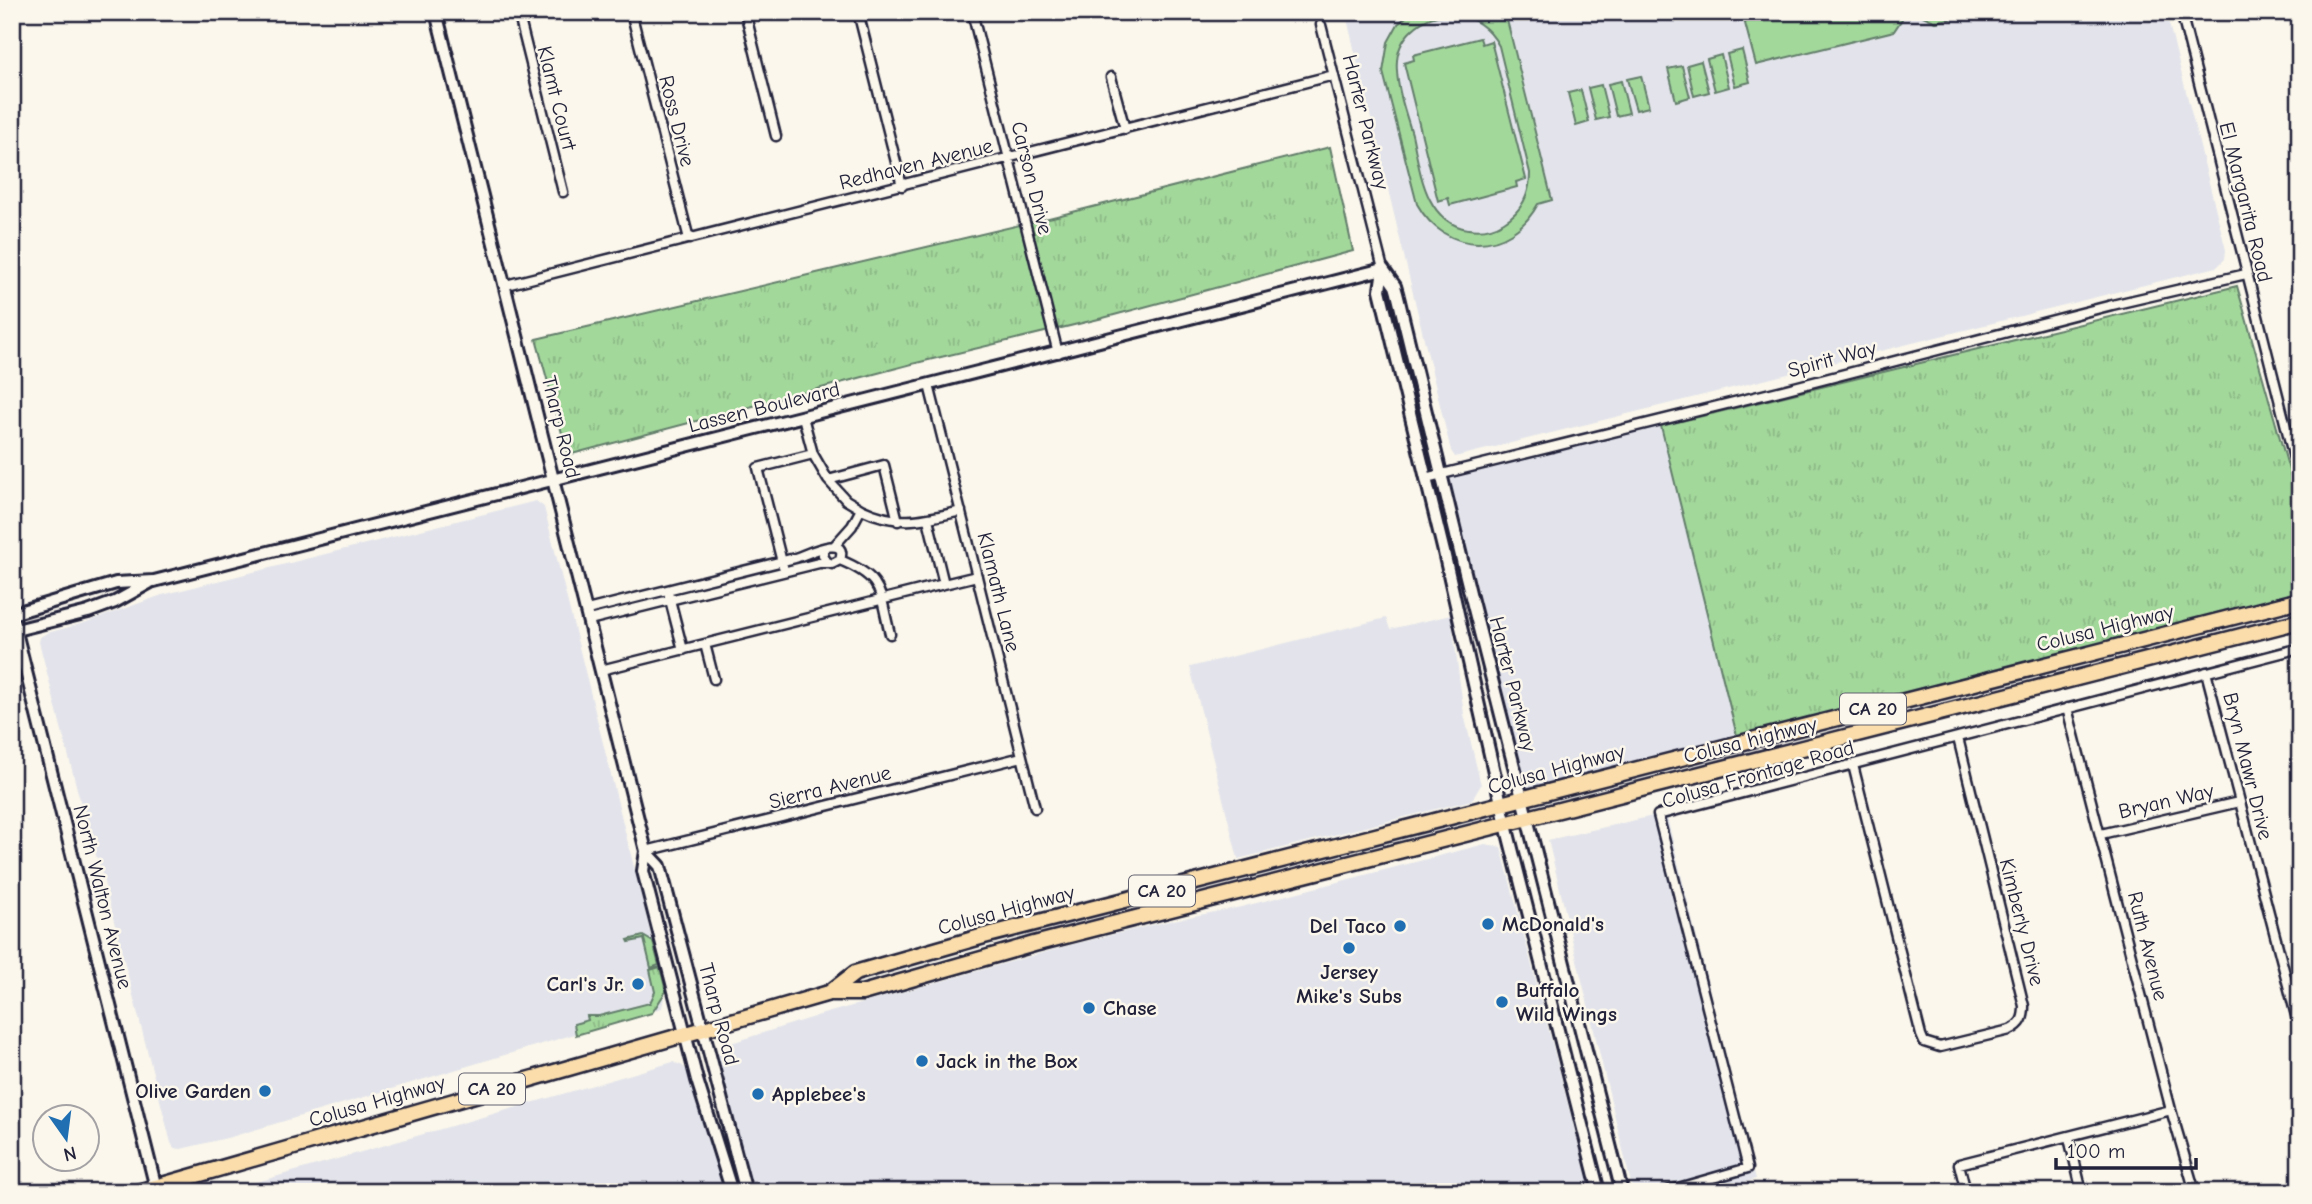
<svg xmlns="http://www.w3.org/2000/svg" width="2312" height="1204" viewBox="0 0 2312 1204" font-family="'Comic Neue',sans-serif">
	<defs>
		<pattern id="grass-tufts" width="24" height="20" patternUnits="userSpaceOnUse" patternTransform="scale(1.75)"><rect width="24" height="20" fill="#a3d89b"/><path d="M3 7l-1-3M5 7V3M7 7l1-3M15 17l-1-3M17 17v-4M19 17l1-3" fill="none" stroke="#8cb986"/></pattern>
	</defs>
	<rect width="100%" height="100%" fill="#fbf7ec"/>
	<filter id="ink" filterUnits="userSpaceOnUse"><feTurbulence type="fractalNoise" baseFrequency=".0143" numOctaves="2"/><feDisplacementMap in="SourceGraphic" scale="14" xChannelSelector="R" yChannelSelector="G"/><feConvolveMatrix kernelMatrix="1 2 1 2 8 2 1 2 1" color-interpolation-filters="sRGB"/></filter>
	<g filter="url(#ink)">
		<path fill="#e3e4eb" d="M1358 12H2166L2226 250 2225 259 2217 267 1455 457 1451 451 1346 15Z
			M1661 426 1737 736 1526 791 1474 596 1447 478Z
			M536 501 544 507 665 991 662 1008 231 1137 181 1149 174 1148 171 1143 101 871 85 820 39 642 40 637 47 633 84 623 162 595Z
			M1451 615 1464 714 1481 785 1472 800 1238 859 1190 667 1386 618 1390 629Z
			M1666 813 1756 1179 1709 1192H1633L1548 840Z
			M1485 844 1501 847 1591 1192H753L717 1065 719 1052 728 1044 823 1014 1074 944 1173 920 1241 907Z
			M673 1062 683 1066 691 1075 724 1192H223Z"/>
		<path fill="url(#grass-tufts)" stroke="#627d6b" stroke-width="2" d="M1330 147 1353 251 1103 318 912 364 568 455 536 339 1037 221Z
			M2237 286 2300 509V594L1737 736 1661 426Z
			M643 936 653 942 659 965 651 968 644 939 629 942 628 940Z
			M660 967 666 991 652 1013 576 1035 574 1024 588 1020 587 1016H599L650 1003 655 992 650 970Z"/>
		<path fill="#a3d89b" stroke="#627d6b" stroke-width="2" fill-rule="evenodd" d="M1412 12H1488L1491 14 1505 12 1552 200 1538 204C1510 256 1446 256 1417 204L1383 72 1388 42 1398 24ZM1453 14C1474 17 1489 27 1499 46L1530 173C1530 193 1522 211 1504 222 1493 229 1480 231 1468 229 1424 222 1420 169 1412 134 1406 114 1398 92 1397 71 1394 37 1422 14 1453 14Z
			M1742 12H1900L1902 19 1894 31 1756 65Z
			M1922 12H1981L1936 22 1923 16Z
			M1480 38 1482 44 1491 41 1526 179 1516 182 1517 187 1450 205 1448 198 1438 201 1404 63 1414 60 1413 55Z
			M1742 50 1750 82 1735 86 1727 54Z
			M1721 55 1729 87 1715 91 1707 59Z
			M1701 61 1709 92 1694 96 1687 65Z
			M1682 66 1690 97 1676 101 1668 69Z
			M1641 76 1649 107 1636 110 1627 79Z
			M1621 81 1629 113 1616 116 1608 84Z
			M1601 85 1609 117 1596 120 1588 88Z
			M1581 90 1589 122 1576 126 1568 93Z"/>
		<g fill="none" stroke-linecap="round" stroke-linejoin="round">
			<g stroke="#22223b" stroke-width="13">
				<path id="street" d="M518 12 563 192
					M631 12 689 239
					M745 12 776 136
					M858 12 902 186
					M972 12 1058 353
					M2181 12 2300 482
					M1321 25 1383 269
					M1111 77 1125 129
					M506 285 1334 75
					M929 385 1035 808
					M803 417 813 454
					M1426 478 1783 390 2112 305 2246 274
					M861 509 846 500 828 480 884 465 898 521
					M835 545 852 526 861 509C899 527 922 520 961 511
					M840 560C884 578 879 591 890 634
					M783 566 758 468 813 454 828 480
					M944 584 977 576
					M669 596 683 650
					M587 610 795 558C807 554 849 533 840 560L832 564 826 561 823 555 824 549
					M589 620 819 563H829
					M705 644 714 679
					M601 670 944 584 928 519
					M2206 672 2300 1031
					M2067 708 2171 1110 2195 1192
					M1853 765 1921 1035 1924 1042 1940 1047 2010 1030C2022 1024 2024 1018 2024 1006L1958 738
					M2101 834 2239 802
					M646 851 1022 757
					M2069 1138 2082 1192
					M1664 1192 1748 1168 1658 815 2300 648
					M1966 1192 1959 1164 2171 1110"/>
			</g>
			<g stroke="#22223b" stroke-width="16">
				<path id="secondary" d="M436 12 646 851 643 871 697 1080 732 1192
					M1383 269 1395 286 1397 293 1471 597 1622 1192
					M1383 269 1380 290 1444 552 1506 825 1599 1192
					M12 614 116 583 154 581 1383 269
					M12 616 157 1192
					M16 630 88 612 115 602 151 582
					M646 851 660 866 746 1192"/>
			</g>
			<g stroke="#22223b" stroke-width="19">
				<path id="highway" d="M829 993 855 973 984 936 2300 600
					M138 1192 829 993H862L1034 944 2300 621"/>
			</g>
			<use href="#street" stroke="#fbf7ec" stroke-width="8"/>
			<use href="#secondary" stroke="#fbf7ec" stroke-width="10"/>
			<use href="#highway" stroke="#faddab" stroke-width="14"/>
		</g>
	</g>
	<g fill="#1f6fb2" stroke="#fbf7ec" stroke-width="2.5">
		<circle cx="1488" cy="924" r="7"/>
		<circle cx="1400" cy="926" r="7"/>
		<circle cx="1349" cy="948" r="7"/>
		<circle cx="638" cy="984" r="7"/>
		<circle cx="1502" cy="1002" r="7"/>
		<circle cx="1089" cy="1008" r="7"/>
		<circle cx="922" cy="1061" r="7"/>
		<circle cx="265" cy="1091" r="7"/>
		<circle cx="758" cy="1094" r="7"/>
	</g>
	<g text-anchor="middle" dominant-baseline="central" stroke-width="5" stroke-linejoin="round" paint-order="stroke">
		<g fill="#fbf7ec" stroke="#636270" stroke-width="2">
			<rect x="1840" y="693.5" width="66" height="31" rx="5"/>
			<rect x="1129" y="875.5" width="66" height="31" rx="5"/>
			<rect x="459" y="1073.5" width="66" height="31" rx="5"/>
		</g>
		<g font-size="19" font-weight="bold" fill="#22223b">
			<text x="1873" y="709">CA 20</text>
			<text x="1162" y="891">CA 20</text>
			<text x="492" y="1089">CA 20</text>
		</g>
		<g font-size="21" fill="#22223b" stroke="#fbf7ec">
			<text transform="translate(557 98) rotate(76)">Klamt Court</text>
			<text transform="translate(677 121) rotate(76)">Ross Drive</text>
			<text transform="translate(1366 122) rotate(76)">Harter Parkway</text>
			<text transform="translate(916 164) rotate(-14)">Redhaven Avenue</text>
			<text transform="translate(1032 178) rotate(76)">Carson Drive</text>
			<text transform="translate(2246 202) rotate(76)">El Margarita Road</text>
			<text transform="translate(1832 359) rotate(-15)">Spirit Way</text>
			<text transform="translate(764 407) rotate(-14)">Lassen Boulevard</text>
			<text transform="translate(561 427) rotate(76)">Tharp Road</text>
			<text transform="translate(999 592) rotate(76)">Klamath Lane</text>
			<text transform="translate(2105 628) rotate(-14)">Colusa Highway</text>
			<text transform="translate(1513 684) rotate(76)">Harter Parkway</text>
			<text transform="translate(1750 740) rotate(-14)">Colusa highway</text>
			<text transform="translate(2248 766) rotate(76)">Bryn Mawr Drive</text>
			<text transform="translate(1556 769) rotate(-15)">Colusa Highway</text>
			<text transform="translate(1758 774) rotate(-16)">Colusa Frontage Road</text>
			<text transform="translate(830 787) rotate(-14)">Sierra Avenue</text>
			<text transform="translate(2166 801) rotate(-13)">Bryan Way</text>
			<text transform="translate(103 897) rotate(76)">North Walton Avenue</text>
			<text transform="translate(1006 910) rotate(-15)">Colusa Highway</text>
			<text transform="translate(2022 922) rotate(76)">Kimberly Drive</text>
			<text transform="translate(2148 946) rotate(76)">Ruth Avenue</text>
			<text transform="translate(719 1014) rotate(75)">Tharp Road</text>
			<text transform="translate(377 1101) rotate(-16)">Colusa Highway</text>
		</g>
		<g font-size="21" font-weight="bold" fill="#22223b" stroke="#fbf7ec" text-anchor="start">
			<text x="1502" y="924">McDonald's</text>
			<text x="1386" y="926" text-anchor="end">Del Taco</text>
			<text x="1349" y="972" text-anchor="middle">Jersey<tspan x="1349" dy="24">Mike's Subs</tspan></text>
			<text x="624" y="984" text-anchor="end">Carl's Jr.</text>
			<text x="1516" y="990">Buffalo<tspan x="1516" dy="24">Wild Wings</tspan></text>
			<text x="1103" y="1008">Chase</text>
			<text x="936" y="1061">Jack in the Box</text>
			<text x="251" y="1091" text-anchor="end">Olive Garden</text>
			<text x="772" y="1094">Applebee's</text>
		</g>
	</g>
	<rect width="2312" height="1204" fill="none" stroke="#fbf7ec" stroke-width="42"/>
	<rect x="21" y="21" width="2270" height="1162" fill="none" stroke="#22223b" stroke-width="2.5" filter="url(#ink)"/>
	<g transform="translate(66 1138) rotate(166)"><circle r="33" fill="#fbf7ec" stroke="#a4a2a5" stroke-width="2"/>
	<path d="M0-5L12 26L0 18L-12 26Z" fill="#1f6fb2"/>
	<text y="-10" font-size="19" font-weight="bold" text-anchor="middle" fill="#22223b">N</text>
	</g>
	<path d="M2056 1158v10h140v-10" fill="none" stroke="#22223b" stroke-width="3.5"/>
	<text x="2067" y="1158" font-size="21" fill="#22223b" stroke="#fbf7ec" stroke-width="5" paint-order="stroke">100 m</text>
</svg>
